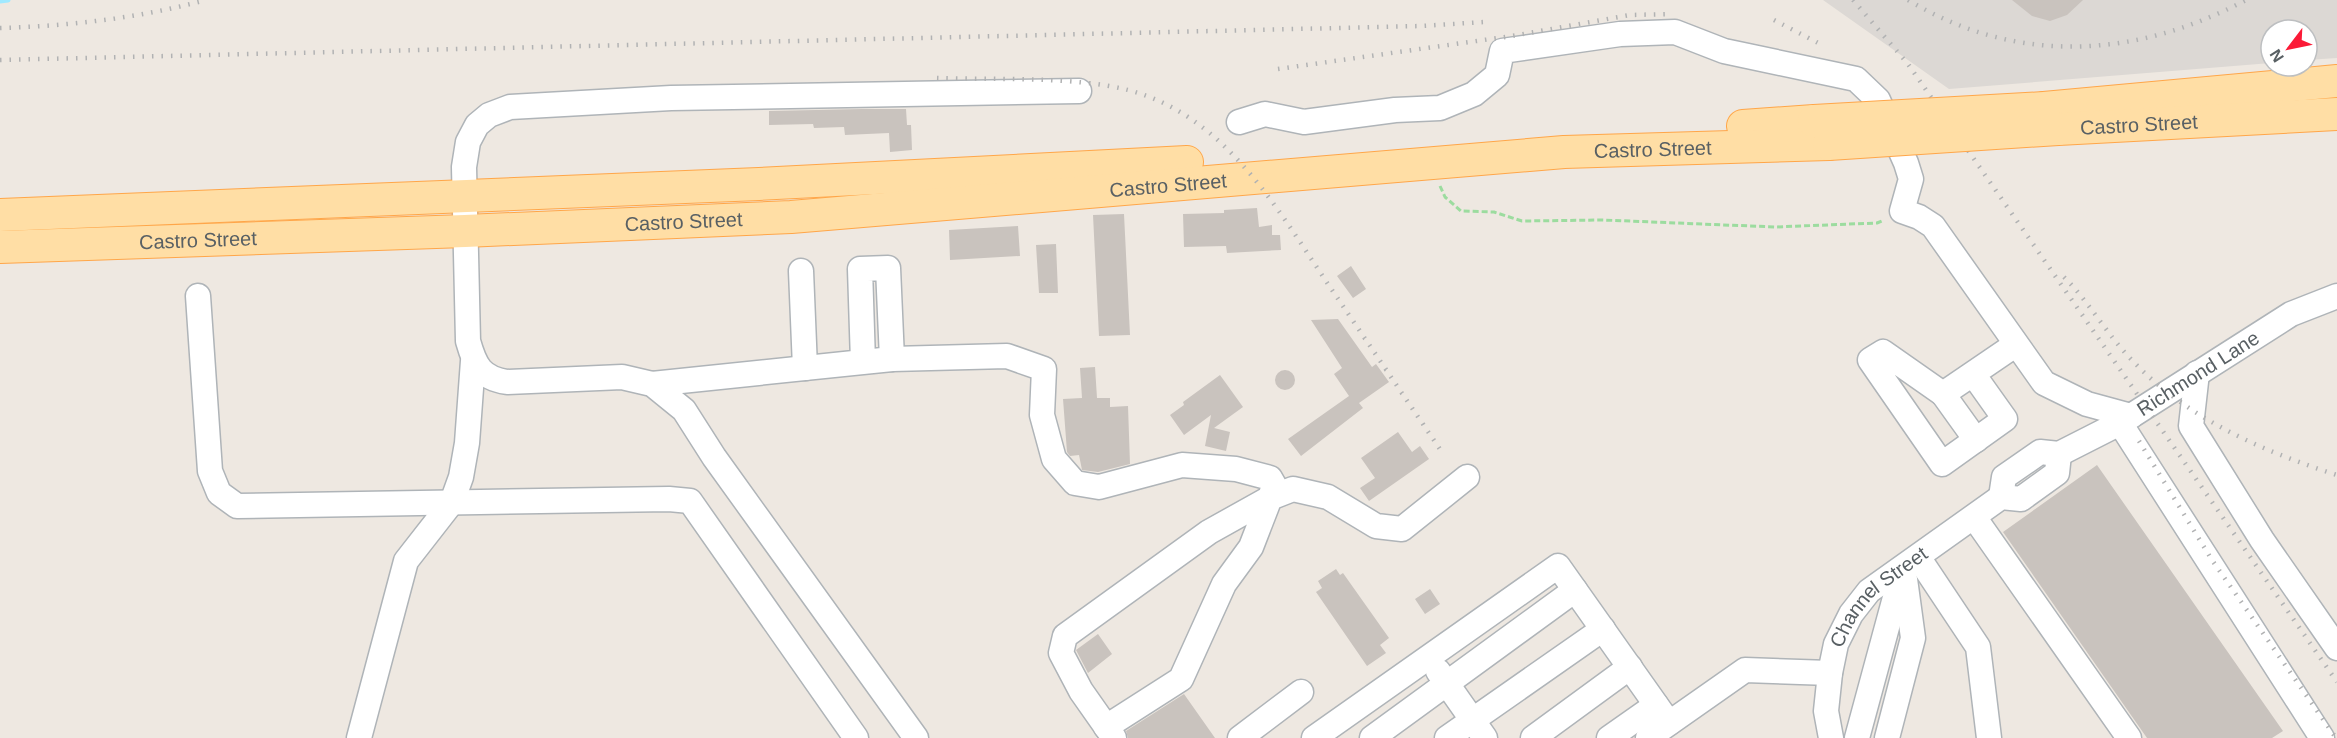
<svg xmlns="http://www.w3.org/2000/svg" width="2337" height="738" viewBox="0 0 2337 738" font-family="Helvetica,sans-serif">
	<rect width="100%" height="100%" fill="#eee8e1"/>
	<path fill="#dcd8d4" d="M1823 0H2337V58L2307 60V30H2271V63L1949 89Z"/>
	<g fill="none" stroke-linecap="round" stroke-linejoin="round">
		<path stroke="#a0e9ff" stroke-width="5" d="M0 1 8 0"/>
	</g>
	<path fill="#c9c3be" d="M2012 0H2083L2067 15 2050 21 2032 16Z
		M862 109H906L907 125H911L912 150 890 152 889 133 845 135 844 127 814 128 813 124 769 125V111Z
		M1257 208 1259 227 1272 225V235H1280L1281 250 1227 253 1226 246 1184 247 1183 214 1224 213V210Z
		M1124 214 1130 335 1099 336 1093 215Z
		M1018 226 1020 256 950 260 949 230Z
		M1056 244 1058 293H1039L1036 245Z
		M1351 266 1366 289 1353 298 1337 276Z
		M1338 319 1372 367 1376 364 1389 382 1359 403 1363 408 1301 456 1288 439 1349 396 1334 374 1342 368 1311 320Z
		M1095 367 1097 398H1110V407L1128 406 1130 464 1098 472 1082 470 1079 455 1070 456 1067 452 1063 399 1082 398 1080 368Z
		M1275 380a10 10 0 1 1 20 0a10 10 0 1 1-20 0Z
		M1220 375 1243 407 1214 428 1230 432 1226 451 1205 446 1211 415 1184 435 1170 415 1184 405 1183 402Z
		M1398 432 1412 452 1420 446 1429 459 1369 501 1360 488 1375 478 1361 458Z
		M2097 465 2283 731 2272 738H2147L2003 532Z
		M1336 569 1340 575 1343 573 1389 638 1380 645 1386 653 1367 666 1316 592 1322 588 1318 581Z
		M1430 589 1440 604 1425 614 1415 599Z
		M1098 634 1112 654 1088 673 1076 650Z
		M1184 694 1215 738H1128L1126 731Z"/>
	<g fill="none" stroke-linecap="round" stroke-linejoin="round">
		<g stroke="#afb4b8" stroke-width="27">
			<g id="minor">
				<path d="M1239 122 1265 114 1304 122 1395 110 1440 108 1474 94 1497 75 1502 51 1620 34 1675 32 1724 51 1856 79 1878 100 1906 163 1911 179 1902 211 1919 217 1933 226 2044 383 2087 404 2131 416"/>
				<path d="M801 271 805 368"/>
				<path d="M198 296 210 471 219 493 237 506 669 499 690 501 856 738"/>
				<path d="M892 359 1007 356 1044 369 1042 415 1054 459 1075 483 1099 487 1182 465 1236 469 1270 478 1274 485 1270 498 1209 532 1065 636 1061 653 1081 691 1114 738"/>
				<path d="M2197 373 2191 426 2262 540 2337 648"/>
				<path d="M1973 374 2005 419 1942 464 1870 360 1883 352 1943 394 2015 345"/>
				<path d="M652 384C732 376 812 368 892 359L888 268 860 269 863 362"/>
				<path d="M1943 394 1976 440"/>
				<path d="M2120 423 2322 738"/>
				<path id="s1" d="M2001 497 2004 477 2040 452 2059 454 2120 423 2291 314 2337 296"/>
				<path d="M1974 517 2129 738"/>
				<path d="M1918 557 1978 647 1989 738"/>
				<path d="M1438 671 1485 738"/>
				<path d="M1106 727 1181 679 1224 584 1251 547 1270 498 1293 489 1328 497 1376 526 1402 529 1467 477"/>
				<path d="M359 738 406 561 452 502 461 477 467 443 473 361"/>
				<path d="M916 738 714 457 684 410 652 384 622 377 507 382C481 378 475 366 468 341L464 167 468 142 477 125 489 115 510 107 671 98 1079 91"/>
				<path d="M1240 738 1301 692"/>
				<path d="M1314 738 1558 566 1669 723"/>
				<path d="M1372 738 1575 590"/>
				<path d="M1447 738 1603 629"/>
				<path d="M1533 738 1630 667"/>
				<path d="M1609 738 1656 705"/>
				<path d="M1648 738 1745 670 1830 673"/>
				<path id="s2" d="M1831 738 1826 711 1830 673 1836 644 1851 614 1869 591 2001 497 2021 499 2057 473 2059 454"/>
				<path d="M1857 738 1903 568"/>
				<path d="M1887 738 1913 638 1905 579"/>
			</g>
		</g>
		<g stroke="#ffa649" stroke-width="34">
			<g id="major">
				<path d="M2044 108 2337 81"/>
				<path d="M1743 126 1814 121"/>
				<path id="s3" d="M2058 129 2337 114"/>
				<path d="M0 215 759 184 1187 162"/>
				<path id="s4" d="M0 247 465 231 791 217 1564 152 1829 144"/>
			</g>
		</g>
		<path stroke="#9cdc9f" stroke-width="3" stroke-dasharray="6 3" stroke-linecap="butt" d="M1440 186 1445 197 1461 211 1494 212 1522 221 1603 220 1775 227 1877 223 1884 220"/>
		<use href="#minor" stroke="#fff" stroke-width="24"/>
		<use href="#major" stroke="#ffdea5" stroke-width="32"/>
		<path stroke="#b1b2b3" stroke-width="4.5" stroke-dasharray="1.5 8" stroke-linecap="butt" d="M1853 0 1908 64 2337 682
			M1908 0C2018 66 2136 58 2246 0
			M1774 20 1824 46
			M0 28C69 26 139 18 206 0
			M0 60 1421 26 1484 22
			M1278 69 1512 36 1630 15 1671 14
			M937 78C995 80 1073 76 1128 90 1228 116 1280 214 1334 293 1371 347 1407 401 1444 455
			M2064 277C2088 301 2105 331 2128 356 2184 417 2259 450 2337 475
			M2139 441 2212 560 2336 738"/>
		<g stroke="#ffa649" stroke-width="34" stroke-linecap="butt">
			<path id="major-bridge" d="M1814 121 2044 108
				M1829 144 2058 129"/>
		</g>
		<use href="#major-bridge" stroke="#ffdea5" stroke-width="32"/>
	</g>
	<g text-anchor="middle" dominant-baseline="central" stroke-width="6" stroke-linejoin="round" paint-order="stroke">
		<g font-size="20" fill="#596064" stroke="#fff">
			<text stroke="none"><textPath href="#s3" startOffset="81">Castro Street</textPath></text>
			<text stroke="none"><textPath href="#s4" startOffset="1656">Castro Street</textPath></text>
			<text stroke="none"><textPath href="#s4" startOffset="1170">Castro Street</textPath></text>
			<text stroke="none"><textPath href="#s4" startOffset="684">Castro Street</textPath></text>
			<text stroke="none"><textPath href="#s4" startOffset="198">Castro Street</textPath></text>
			<text stroke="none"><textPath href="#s1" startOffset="244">Richmond Lane</textPath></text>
			<text stroke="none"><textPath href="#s2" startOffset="160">Channel Street</textPath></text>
		</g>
	</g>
	<g transform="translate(2289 48) rotate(238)"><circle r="28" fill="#ffffff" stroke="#bdbfc1" stroke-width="1.5"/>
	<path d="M0-4.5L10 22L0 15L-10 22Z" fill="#fb1a37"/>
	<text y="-9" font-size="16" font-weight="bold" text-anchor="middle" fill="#596064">N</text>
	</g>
</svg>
